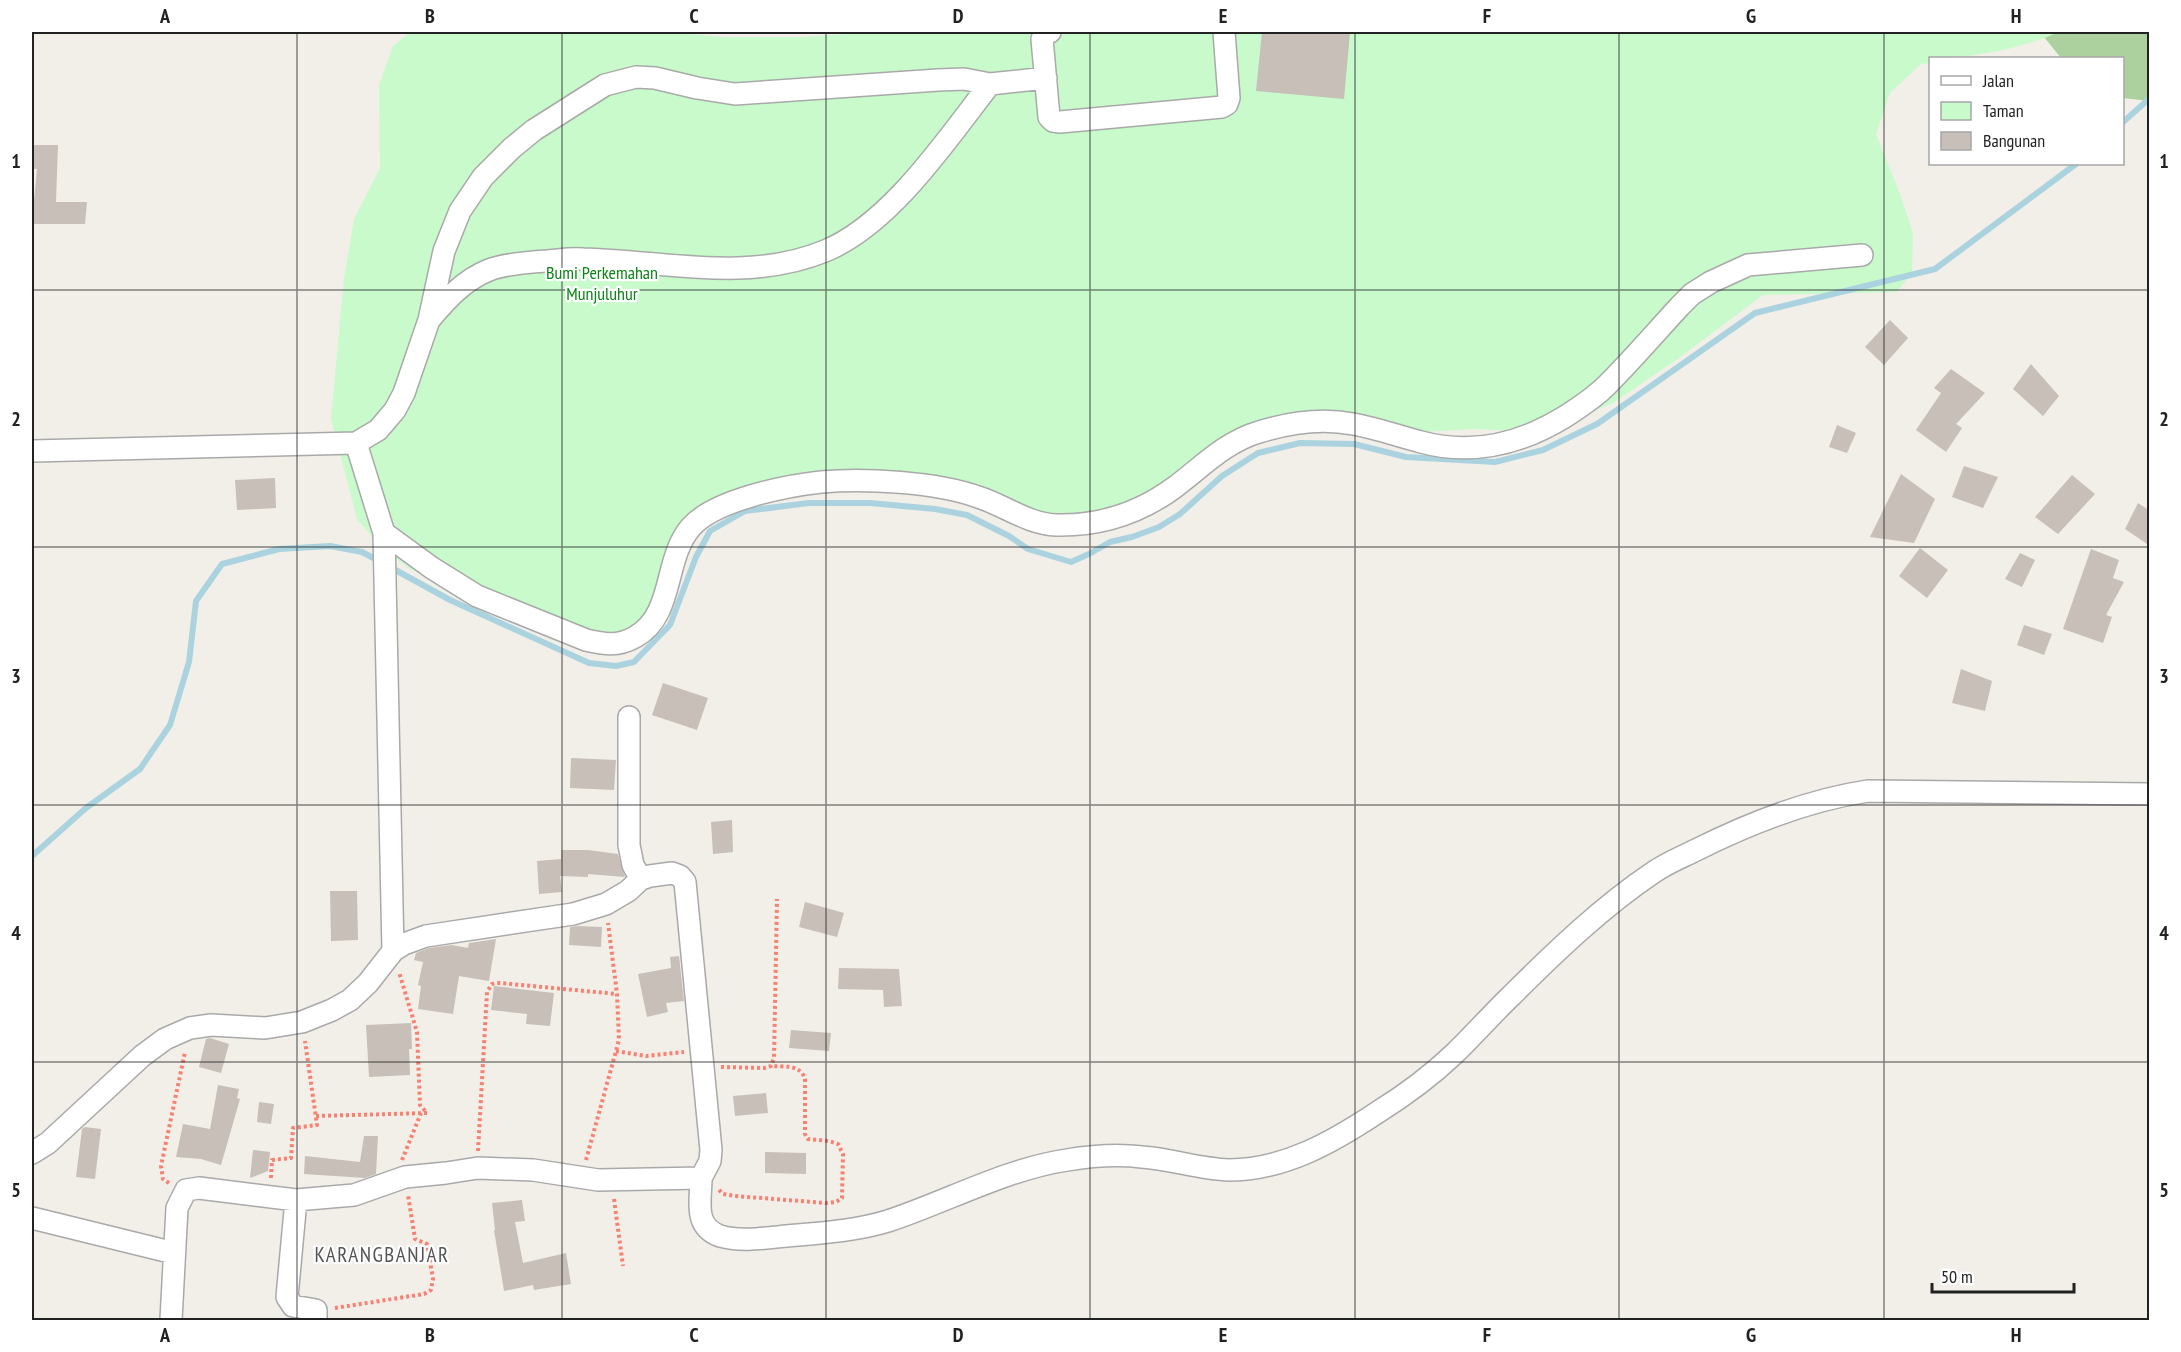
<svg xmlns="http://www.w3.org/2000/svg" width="2181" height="1352" viewBox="0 0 2181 1352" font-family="'PT Sans Narrow',sans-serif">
	<rect width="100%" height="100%" fill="#f2efe9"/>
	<path fill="#add19e" d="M2040 32H2149V101L2123 98 2122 58H2061Z"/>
	<path fill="#c8facc" d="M410 32H668L724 37H803L878 32H2059C2020 49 1974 58 1930 58V63L1921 64 1890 93 1876 134 1900 194 1913 233 1912 272 1897 292 1763 295 1679 358 1613 403 1542 432 1474 429 1374 435 1286 425 1095 529 911 481 798 477 709 508 667 584 634 635 595 646 445 585 410 569 382 549 357 519 331 419 344 278 354 219 380 168 379 85 393 46Z"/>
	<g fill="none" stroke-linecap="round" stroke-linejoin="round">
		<path stroke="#aad3df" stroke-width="6" d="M2122 123 2150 98
			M390 567 450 600 589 663 616 666 634 662 670 625 696 557 710 531 745 511 809 503H870L935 509 967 515 1009 536 1028 549 1071 562 1089 554 1110 542 1132 537 1159 527 1180 514 1222 476 1258 453 1300 443 1354 444 1406 457 1495 462 1543 450 1597 424 1755 313 1935 269 2076 164
			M32 856 86 808 140 769 170 725 189 662 196 601 222 564 279 549 330 546 362 552 381 562"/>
	</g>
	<path fill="#c7bfb8" d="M1262 32H1350L1344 99 1256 91Z
		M32 145H58L56 202H87L85 224H32V200H34L37 169H32Z
		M1890 320 1908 338 1884 365 1865 347Z
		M2031 364 2059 396 2043 416 2013 389Z
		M1951 369 1985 393 1956 424 1962 428 1946 452 1916 430 1941 393 1934 388Z
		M1837 425 1856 433 1847 453 1829 447Z
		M1964 466 1998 477 1983 508 1952 497Z
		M1901 474 1935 499 1914 543 1870 537Z
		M2072 475 2095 494 2058 534 2035 517Z
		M275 478 276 508 237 510 235 480Z
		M2138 503 2150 511V546L2125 529Z
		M1920 548 1948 570 1927 598 1899 576Z
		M2091 549 2119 560 2113 578 2124 582 2106 615 2112 617 2103 643 2063 629Z
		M2020 553 2035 560 2022 587 2005 579Z
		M2024 625 2052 634 2044 655 2017 645Z
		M1961 669 1992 681 1985 711 1952 703Z
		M663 683 708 698 697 730 652 715Z
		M571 758 616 760 614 790 570 788Z
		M732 820 733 852 713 854 711 822Z
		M561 850H588L618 854 625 877 588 874V877L560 876 562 892 539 894 537 861 561 859Z
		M330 891H357L358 940 331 941Z
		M805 902 844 913 837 937 799 927Z
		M578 926 602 927 601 947 569 945 570 927Z
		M496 939 489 981 459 976 453 1014 418 1009 421 986 418 985 423 962 414 960 416 953 429 948 452 945 468 948 469 943Z
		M679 956 684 1001 666 1003 668 1012 647 1017 638 974 671 968 670 957Z
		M839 968 899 969 902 1006 884 1007 883 990 838 989Z
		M494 986 554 993 550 1026 526 1024 527 1014 491 1010Z
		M411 1023 412 1049H409L410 1075 369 1077 366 1025Z
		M791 1030 831 1033 829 1051 789 1048Z
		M210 1038 229 1044 221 1073 199 1067 206 1039Z
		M218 1085 239 1089 237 1098 240 1099 221 1165 201 1159 176 1157 183 1124 210 1129Z
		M766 1093 768 1113 735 1116 733 1096Z
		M259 1102 274 1104 271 1124 257 1122Z
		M85 1127 101 1129 95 1179 76 1177 82 1129Z
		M364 1136H378L376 1174 365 1178 304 1174 305 1156 360 1162Z
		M253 1150 270 1152 268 1171 250 1178Z
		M765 1152 806 1153V1174L765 1173Z
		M522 1200 525 1221 515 1222 523 1263 566 1253 571 1284 534 1290 533 1285 504 1291 494 1230H495L492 1203Z"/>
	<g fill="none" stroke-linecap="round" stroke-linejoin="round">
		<g stroke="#a9a9a9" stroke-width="24">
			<path id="minor" d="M1050 32 1045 33 1042 39 1049 117 1053 121 1060 122 1222 107 1227 104 1229 98 1224 32
				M430 319C447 299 464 280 489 270 504 264 530 262 547 261 559 260 571 258 583 259 664 261 747 283 825 251 891 224 947 139 990 84
				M356 443 378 430 395 410 404 393 429 320 444 251 460 211 483 177 512 148 534 130 605 85 636 77 655 78 697 88 735 94 938 80 964 79 990 84 1046 78
				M32 451 356 443 384 533 432 568 477 596 586 640C603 644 618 647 635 637 675 615 663 559 691 527 715 500 785 486 821 482 864 478 937 482 978 497 1004 505 1028 524 1056 525 1099 526 1140 513 1175 487 1202 467 1225 442 1259 432 1288 423 1323 418 1353 424 1376 428 1398 436 1421 442 1473 456 1521 444 1566 416 1580 407 1595 397 1607 385 1632 360 1656 332 1680 306L1692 294 1711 282 1748 265 1862 255
				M384 533 393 951
				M629 717V845L633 865 641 879
				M32 1153 48 1143 142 1056 165 1039 190 1028 211 1025 265 1028 302 1022 332 1010 350 1000 368 983 393 951 404 944 426 936 573 914 606 904 628 891 641 879 650 876 672 873 680 876 685 882 711 1150 710 1161 701 1178
				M296 1200 287 1297 293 1306 316 1310V1320
				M32 1218 174 1253
				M171 1320 177 1208 186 1190 199 1188 296 1200 354 1195 405 1177 446 1173 478 1168 533 1170 598 1180 701 1178C701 1201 693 1226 720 1236 740 1242 766 1238 787 1236 821 1233 855 1231 888 1221 946 1202 1006 1169 1067 1160 1091 1156 1118 1154 1142 1157 1171 1159 1199 1169 1229 1170 1284 1170 1333 1142 1378 1112 1402 1097 1433 1074 1454 1054 1473 1036 1491 1015 1511 996 1554 953 1603 906 1654 872 1667 863 1682 857 1696 850 1750 823 1808 800 1868 791L2150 794"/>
		</g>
		<path stroke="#fa8072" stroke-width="4" stroke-dasharray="3 3" stroke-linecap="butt" d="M616 1051 646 1056 684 1052
			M721 1067 764 1068 771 1066 774 1058 777 899
			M316 1116 427 1113 420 1105 417 1032 399 972
			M478 1151 487 992 492 984 500 983 617 994
			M402 1160 421 1113
			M586 1160 619 1040 617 994 608 923
			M271 1178 272 1160 291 1158 293 1128 317 1125 305 1041
			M169 1183 163 1179 161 1166 185 1052
			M719 1190 723 1194 735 1196 826 1203 836 1202 842 1198 843 1154 838 1144 829 1141 808 1139 805 1134V1079C800 1064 785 1067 771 1066
			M614 1199 623 1266
			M335 1308 424 1294 431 1290 433 1279 427 1244 415 1239 408 1195"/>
		<use href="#minor" stroke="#fff" stroke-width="21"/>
	</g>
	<path fill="none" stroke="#222" stroke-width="1.5" stroke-opacity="0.55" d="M297 32V1320M562 32V1320M826 32V1320M1090 32V1320M1355 32V1320M1619 32V1320M1884 32V1320M32 290H2150M32 547H2150M32 805H2150M32 1062H2150"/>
	<g text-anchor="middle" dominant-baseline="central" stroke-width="4.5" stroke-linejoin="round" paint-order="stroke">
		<g font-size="18" fill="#0c8416" stroke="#fff">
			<text x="602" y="272">Bumi Perkemahan<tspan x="602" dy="21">Munjuluhur</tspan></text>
		</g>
		<g font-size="21" letter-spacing="1.5" fill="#555" stroke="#fff">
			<text x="382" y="1254">KARANGBANJAR</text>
		</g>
	</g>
	<rect width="2181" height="1352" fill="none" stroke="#ffffff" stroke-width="66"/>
	<rect x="1929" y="57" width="195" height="108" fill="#ffffff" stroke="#a7a7a7" stroke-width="1.5"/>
	<rect x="1941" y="76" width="30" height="9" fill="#ffffff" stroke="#a7a7a7" stroke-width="1.5"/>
	<text x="1983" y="87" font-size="18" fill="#222222">Jalan</text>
	<rect x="1941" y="102" width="30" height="18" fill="#c8facc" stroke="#a7a7a7" stroke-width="1.5"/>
	<text x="1983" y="117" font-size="18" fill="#222222">Taman</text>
	<rect x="1941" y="132" width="30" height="18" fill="#c7bfb8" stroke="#a7a7a7" stroke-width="1.5"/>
	<text x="1983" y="147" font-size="18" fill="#222222">Bangunan</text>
	<path d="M1932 1283v9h142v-9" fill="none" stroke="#222222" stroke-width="3"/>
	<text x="1941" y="1283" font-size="18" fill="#222222" stroke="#ffffff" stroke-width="4.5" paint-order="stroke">50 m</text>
	<rect x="33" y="33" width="2115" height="1286" fill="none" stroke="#222" stroke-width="2"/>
	<g font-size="20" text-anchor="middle" font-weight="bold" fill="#222">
		<text x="165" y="23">A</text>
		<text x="430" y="23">B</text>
		<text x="694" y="23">C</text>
		<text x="958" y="23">D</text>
		<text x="1223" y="23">E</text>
		<text x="1487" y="23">F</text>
		<text x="1751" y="23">G</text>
		<text x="2016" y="23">H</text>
		<text x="16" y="168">1</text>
		<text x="2164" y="168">1</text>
		<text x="16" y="426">2</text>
		<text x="2164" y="426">2</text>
		<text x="16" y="683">3</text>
		<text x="2164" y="683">3</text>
		<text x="16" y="940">4</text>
		<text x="2164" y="940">4</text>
		<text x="16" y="1197">5</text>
		<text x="2164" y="1197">5</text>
		<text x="165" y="1342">A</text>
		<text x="430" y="1342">B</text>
		<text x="694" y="1342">C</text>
		<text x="958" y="1342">D</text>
		<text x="1223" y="1342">E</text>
		<text x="1487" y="1342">F</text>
		<text x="1751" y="1342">G</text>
		<text x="2016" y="1342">H</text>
	</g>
</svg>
